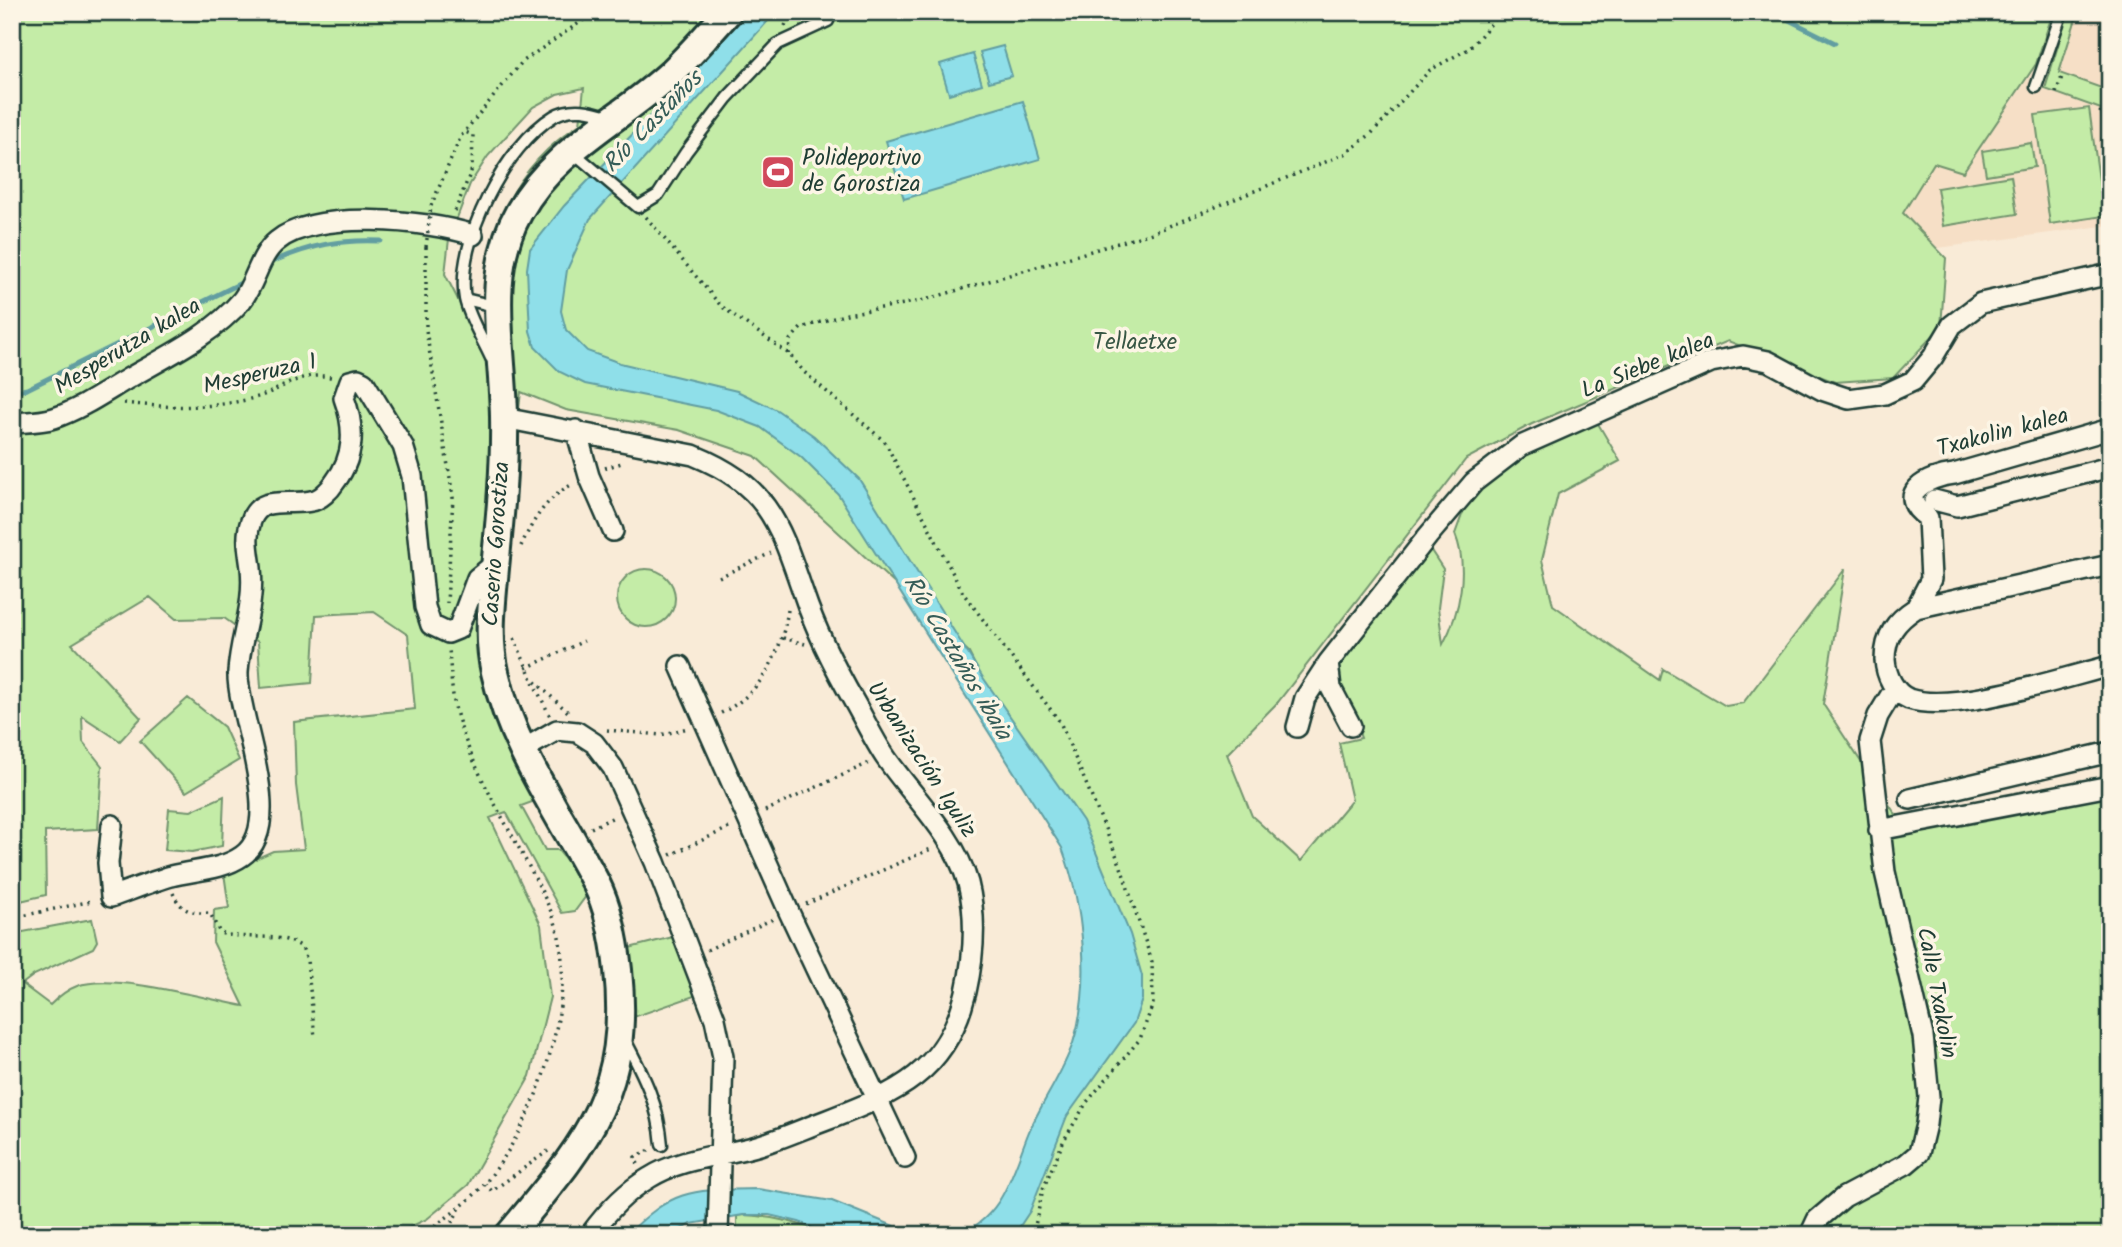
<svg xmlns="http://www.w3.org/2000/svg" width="2122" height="1247" viewBox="0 0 2122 1247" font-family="Kalam,sans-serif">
	<rect width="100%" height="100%" fill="#f9ebd7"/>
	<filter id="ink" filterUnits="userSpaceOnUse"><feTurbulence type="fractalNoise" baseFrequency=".0143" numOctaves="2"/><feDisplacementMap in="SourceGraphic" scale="14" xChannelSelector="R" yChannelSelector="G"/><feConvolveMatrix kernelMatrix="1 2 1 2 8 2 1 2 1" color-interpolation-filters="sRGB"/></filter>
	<g filter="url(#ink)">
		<path fill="#f6dfc6" d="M2053 12H2110V225L1938 248 1903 214 1934 163 1963 172 2035 68Z"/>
		<path fill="#c4eca7" stroke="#72946e" stroke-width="2" fill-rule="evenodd" d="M12 12H2053L2036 64 1963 172 1934 163 1903 213 1946 258 1941 327 1893 378 1835 382 1728 341 1532 424 1466 459 1278 702 1227 754 1252 816 1301 861 1352 800 1339 743 1361 738 1346 696 1337 686V664L1428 546 1443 569 1438 608 1443 644C1460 613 1469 568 1455 534L1474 482 1593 415 1620 461 1558 494 1542 560 1553 605 1660 680 1663 669 1726 706 1743 703 1845 569 1823 704 1894 812 1914 830 2110 792V1235H1014C1039 1198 1045 1155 1066 1117 1090 1075 1127 1044 1142 999L968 651 755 456 679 430 566 410 521 392 506 517 502 634 516 710 554 794 521 806 545 850H558L577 873 586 896 575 911 562 913 506 812 490 818 541 925 550 997 530 1076 468 1185 427 1219 393 1235H12V934L92 919 97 941 93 948 34 975 22 984 50 1005C58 997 66 990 77 986 114 973 203 998 244 1006L213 942 214 910 229 908 224 873 273 851 304 849 296 785 294 722 415 709 408 635 374 612 316 615 312 683 261 688 258 642 224 618 176 619 150 597 72 644 141 718 120 741 82 716 83 742 102 766 98 829 45 832 46 895 12 903ZM584 88 580 124C515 166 483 232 484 309 484 325 488 342 487 357L445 274 449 239 470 184 488 156 533 107 557 94Z
			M2068 12H2078L2059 73 2110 91V184L2101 109 2045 89Z
			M2089 108 2104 216 2050 224 2035 115Z
			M2031 143 2035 167 1986 175 1982 151Z
			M2011 176 2017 214 1943 226 1937 188Z
			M617 598a29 29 0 1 1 58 0a29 29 0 1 1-58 0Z
			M188 698 224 727 239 760 186 792 140 741Z
			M224 796 222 846 192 852 165 850 169 809 191 811Z
			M677 936 700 994 631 1018 625 949Z
			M743 1215C775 1216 801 1223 830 1235H737V1216Z"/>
		<path fill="#8fdfe9" stroke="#629ea1" stroke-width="2" d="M749 12H776L590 219 567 270 561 311 566 330 587 351 620 363 737 391 777 410 814 436 859 479 982 676 1083 821 1130 934 1142 976V999L1134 1023 1067 1116 1030 1211 1014 1235H956C1002 1220 1012 1174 1028 1134 1041 1103 1062 1075 1073 1043 1092 984 1083 904 1062 848L838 494 801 457 760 427 716 410 585 384 560 372 535 347 530 331 527 269 530 249 564 206Z
			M1003 46 1012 76 989 82 980 52Z
			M973 54 982 84 949 94 940 64Z
			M1023 101 1040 159 904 199 886 141Z
			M758 1189 832 1201 916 1235H830L799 1222 769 1215H743L691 1224 669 1235H627C674 1187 694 1190 758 1189Z"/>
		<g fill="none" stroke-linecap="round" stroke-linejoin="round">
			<path stroke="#629ea1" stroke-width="5" d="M1773 12 1835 43
				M274 261C311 245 341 239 381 241
				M12 392 27 389 243 282"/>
			<g stroke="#1f3d34" stroke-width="15">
				<path id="lane" d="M2036 87 2062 12
					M573 152 638 207 658 195 686 152 727 98 778 44 828 21
					M465 299 490 305 496 299
					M491 358C483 340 469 318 465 299 455 242 506 145 554 116 572 105 592 111 611 117
					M625 1040C643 1074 659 1105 662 1145"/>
			</g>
			<g stroke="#1f3d34" stroke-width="24">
				<path id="street" d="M504 418 693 455C769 486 779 523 804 595 817 634 836 670 856 705 866 723 875 742 886 758 913 797 955 836 968 883 977 919 974 956 966 992 947 1072 897 1093 827 1120 805 1128 783 1138 760 1145 724 1156 682 1157 649 1178 625 1192 606 1213 590 1235
					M12 423C26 422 42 422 54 418 81 409 105 392 129 378 169 355 212 335 242 300 256 282 259 255 277 241 315 209 428 220 473 235
					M576 430 589 476 613 531
					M1934 500 1957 506 2110 467
					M2110 565 1916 608C1896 621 1885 635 1885 660 1886 675 1894 693 1909 699 1953 714 2062 678 2110 666
					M1916 608 1931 579 1928 518C1893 494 1927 477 1954 474L2110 429
					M1328 663 1331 688 1351 726
					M680 666 789 912 905 1158
					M1297 727 1305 698 1328 663 1428 536 1474 482 1521 446 1711 362 1743 356 1768 361 1822 390 1849 399 1885 394 1913 381 1933 357 1952 325 1981 303 2110 274
					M524 749 557 730 577 732 594 743 613 768 655 862 715 1019 723 1057 718 1235
					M1910 799 2110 752
					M112 825 108 863 111 897C131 890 151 882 171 876 195 870 222 870 242 856 288 824 236 715 238 672 240 636 255 608 251 568 249 551 245 537 251 521 260 494 289 506 311 501 320 500 330 490 335 482 355 456 355 428 344 398L350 381 358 379 364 382 403 446 412 476 425 607 431 625 448 633 458 629 477 578 496 563
					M1879 830 2110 786
					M1810 1235 1817 1220 1844 1197 1906 1164 1919 1153 1926 1124 1929 1097 1923 1036 1885 872 1870 741 1878 716 1895 688"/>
			</g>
			<g stroke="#1f3d34" stroke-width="32">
				<path id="secondary" d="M509 1235C584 1144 631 1096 618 970 615 942 609 909 596 883 560 814 512 749 495 672 487 638 492 602 495 568 500 518 505 467 504 416 503 349 484 273 519 212 554 149 620 120 671 73 691 54 710 32 728 12"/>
			</g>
			<path stroke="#1f3d34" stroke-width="3.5" stroke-dasharray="2 5" stroke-linecap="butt" d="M785 26 791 12
				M2056 93 2063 74
				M2100 113 2106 96
				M2101 139H2110
				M2107 176H2110
				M431 206 461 136 522 62 595 12
				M455 211 472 169 473 135 465 132
				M646 217 721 306 789 354 804 372 885 442 963 593 1060 722 1120 864 1152 962 1153 1004 1140 1039 1087 1102 1064 1140 1043 1189 1033 1235
				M426 247V330L453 497 447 603
				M789 354 790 340 801 328 847 314 921 301 1152 233 1345 154 1371 134 1430 70 1470 48 1501 12
				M124 403C168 408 211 409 254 398 283 391 296 371 331 377
				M605 468 625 462
				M521 546C533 520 547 497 573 484
				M719 577 771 553
				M514 638 532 679 568 712
				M783 638 805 644
				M526 668 584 641
				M533 682 550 716
				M721 713C762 693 781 654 788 610
				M607 730 661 735 688 728
				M765 811 869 763
				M591 828 616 816
				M670 855 733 826
				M173 893C181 911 192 914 210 913L220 933C247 941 278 931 302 947L307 960 315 1038
				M806 904 933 848
				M12 918 92 901
				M707 950 773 919
				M638 1164 635 1157 650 1150
				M485 1184 492 1191 548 1151
				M424 1235C444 1218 469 1203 485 1183 536 1124 584 990 552 914 524 848 478 787 458 718 451 696 451 671 449 649
				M445 1235 461 1206"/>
			<use href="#lane" stroke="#fcf5e5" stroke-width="10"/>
			<use href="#street" stroke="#fcf5e5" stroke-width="19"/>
			<use href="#secondary" stroke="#fcf5e5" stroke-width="26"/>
			<path stroke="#1f3d34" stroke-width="3.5" stroke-dasharray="2 5" stroke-linecap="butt" d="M426 247 431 206"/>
		</g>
	</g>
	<defs>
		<g id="stadium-square" transform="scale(1.75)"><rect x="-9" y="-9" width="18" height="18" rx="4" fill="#d1495b" stroke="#fcf5e5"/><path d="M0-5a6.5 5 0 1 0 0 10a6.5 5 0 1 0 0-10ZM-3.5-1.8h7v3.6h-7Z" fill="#fff"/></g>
	</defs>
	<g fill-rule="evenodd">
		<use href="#stadium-square" x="778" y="172"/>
	</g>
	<g text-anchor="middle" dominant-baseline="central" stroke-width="7" stroke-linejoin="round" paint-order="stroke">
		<g font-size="23" fill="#1f3d34" stroke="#fcf5e5" text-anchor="start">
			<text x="802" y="159">Polideportivo<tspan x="802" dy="26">de Gorostiza</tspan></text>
		</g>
		<g font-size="23" fill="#385745" stroke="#fcf5e5">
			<text x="1135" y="343">Tellaetxe</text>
		</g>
		<g font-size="23" fill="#1f3d34" stroke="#fcf5e5">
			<text transform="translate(128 347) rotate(-31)">Mesperutza kalea</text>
			<text transform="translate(1648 366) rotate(-22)">La Siebe kalea</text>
			<text transform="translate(260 375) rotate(-13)">Mesperuza 1</text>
			<text transform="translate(2003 433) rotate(-15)">Txakolin kalea</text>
			<text transform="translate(497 544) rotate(-86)">Caserio Gorostiza</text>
			<text transform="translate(921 760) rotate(57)">Urbanización Iguliz</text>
			<text transform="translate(1936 993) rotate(79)">Calle Txakolin</text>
		</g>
		<g font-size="24" font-style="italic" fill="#355d58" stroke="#fcf5e5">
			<text transform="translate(653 122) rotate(-46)">Río Castaños</text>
			<text transform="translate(957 658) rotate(59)">Río Castaños ibaia</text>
		</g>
	</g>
	<rect width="2122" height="1247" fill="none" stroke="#fcf5e5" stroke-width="42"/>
	<rect x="21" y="21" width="2080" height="1205" fill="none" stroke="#1f3d34" stroke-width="2.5" filter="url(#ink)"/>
</svg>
